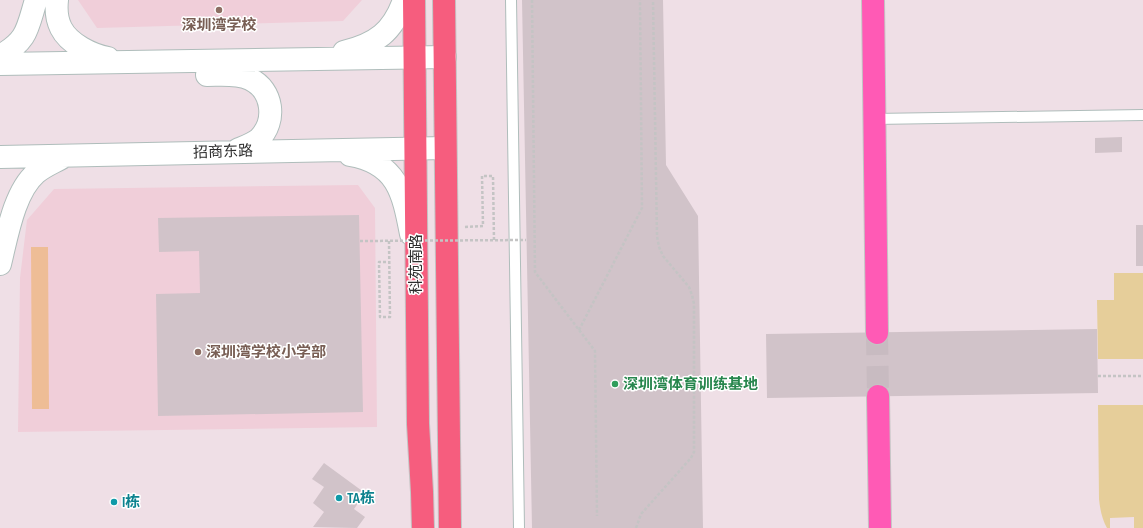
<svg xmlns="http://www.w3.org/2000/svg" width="1143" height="528" viewBox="0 0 1143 528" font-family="'Sofia Sans Condensed','Noto Sans SC',sans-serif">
	<rect width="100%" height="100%" fill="#efdfe6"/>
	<path fill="#f0ced9" d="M78 0H362L343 21 97 28Z
		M358 185 375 208 377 427 18 432 20 278 27 220 54 189Z"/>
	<path fill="#e6ce9a" d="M1114 273H1143V359H1098L1097 300H1114Z
		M1098 405H1143V528H1134V517L1110 518V528H1107C1102 519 1100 509 1099 499Z"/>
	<path fill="#eebd96" d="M31 247H48L49 409H32Z"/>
	<path fill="#d1c3c9" d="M522 0H663L666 165 698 216 703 528H532Z
		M1122 137V152L1095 153V138Z
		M359 215 363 412 158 416 156 294 200 293 199 251 159 252 158 218Z
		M1136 225H1143V266H1136Z
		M1097 329 1098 393 767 398 766 334Z
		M324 463 365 493 354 509 365 517 357 528 313 527 324 512 313 503 324 487 312 479Z"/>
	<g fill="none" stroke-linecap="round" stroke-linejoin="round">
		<path stroke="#c8bbc1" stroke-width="22" stroke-dasharray="22 11" stroke-linecap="butt" d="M877 333 878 396"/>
		<g stroke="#afbdbb" stroke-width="12">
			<path id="lane" d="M511 0 519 528
				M874 119 1143 115"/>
		</g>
		<g stroke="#afbdbb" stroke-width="24">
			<path id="secondary" d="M57 0C56 9 57 20 61 28 69 44 92 55 108 58
				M344 52C376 44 393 32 404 0
				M0 56C28 40 27 29 36 0
				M0 64 445 57
				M207 75C221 75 237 73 250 79 273 90 277 121 259 139 253 144 244 147 237 150
				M350 155C397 163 403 192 411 234
				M0 157 445 148
				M0 264C7 236 14 192 36 173 44 166 55 162 63 157"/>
		</g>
		<g stroke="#c4c4c4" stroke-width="24">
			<path id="primary" d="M414 0 418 424 422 492 423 528
				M444 0 450 528"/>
		</g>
		<g stroke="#c4c4c4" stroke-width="24">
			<path id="highway" d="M873 0 877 333
				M878 396 880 528"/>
		</g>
		<path stroke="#c4c4c4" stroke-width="2.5" stroke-dasharray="3 2" stroke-linecap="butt" d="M532 0 535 272 595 351 597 516
			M465 227 483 226 482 176H493L494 240
			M386 262H379L380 317H390L389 241
			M579 330 642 208 640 0
			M1098 376H1143
			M636 528 641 514 691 458 694 452V304L692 295 689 287 663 256 659 247 657 236 653 0"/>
		<use href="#lane" stroke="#fff" stroke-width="10"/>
		<use href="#secondary" stroke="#fff" stroke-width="22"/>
		<use href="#primary" stroke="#f65d7e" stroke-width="22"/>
		<use href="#highway" stroke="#ff5ab5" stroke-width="22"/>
		<path stroke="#c4c4c4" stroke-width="2.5" stroke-dasharray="3 2" stroke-linecap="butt" d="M360 241 526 240"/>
	</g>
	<g fill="#8d6e63" stroke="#fff" stroke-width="1.5">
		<circle cx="219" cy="10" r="4"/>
		<circle cx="198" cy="352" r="4"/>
	</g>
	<circle fill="#2e9e5b" stroke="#fff" stroke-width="1.5" cx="615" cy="384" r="4"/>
	<g fill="#0f9aa8" stroke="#fff" stroke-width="1.5">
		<circle cx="339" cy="498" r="4"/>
		<circle cx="114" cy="502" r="4"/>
	</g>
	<g text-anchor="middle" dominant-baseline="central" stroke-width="3" stroke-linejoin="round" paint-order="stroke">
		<g font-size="15" font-weight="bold" fill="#785e54" stroke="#fff">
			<text x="219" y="25">深圳湾学校</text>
			<text x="206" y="352" text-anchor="start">深圳湾学校小学部</text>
		</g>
		<g font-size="15" fill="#2d2d2d" stroke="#fff">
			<text transform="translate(223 152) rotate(-2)">招商东路</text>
			<text transform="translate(416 264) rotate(-90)">科苑南路</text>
		</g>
		<g font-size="15" font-weight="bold" fill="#27864d" stroke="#fff" text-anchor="start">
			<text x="623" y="384">深圳湾体育训练基地</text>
		</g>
		<g font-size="15" font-weight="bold" fill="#0d838f" stroke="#fff" text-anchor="start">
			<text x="347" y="498">TA栋</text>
			<text x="122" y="502">I栋</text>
		</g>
	</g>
</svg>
